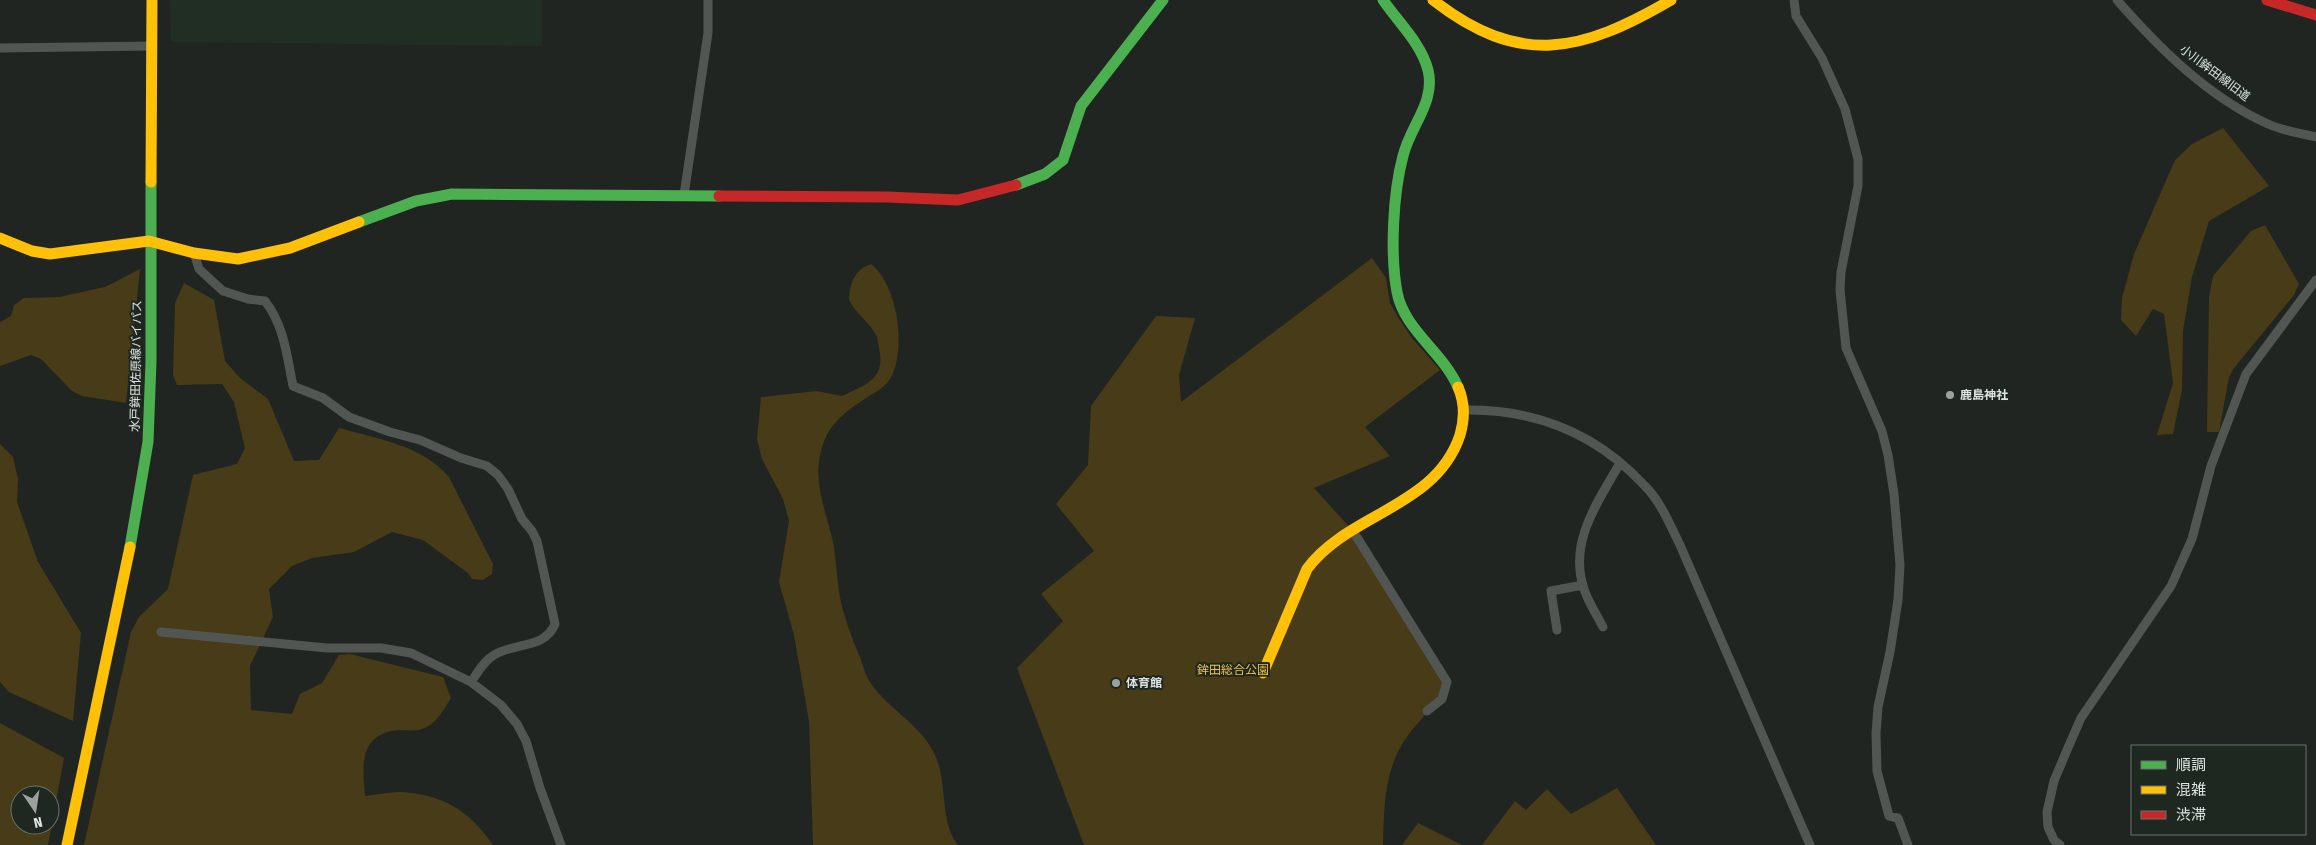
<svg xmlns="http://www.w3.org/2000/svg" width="2316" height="845" viewBox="0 0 2316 845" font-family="'Fira Sans Condensed','Noto Sans JP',sans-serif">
	<rect width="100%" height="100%" fill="#202521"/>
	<path fill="#212e24" d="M170 0H542V46L171 42Z"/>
	<path fill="#483b17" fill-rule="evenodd" d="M2223 128 2269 186 2209 221 2192 277 2183 331 2182 390 2173 434 2157 435 2173 383 2164 314 2153 309 2136 336 2121 320 2122 298 2134 254 2175 160 2192 144Z
		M2265 225 2299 284 2294 295 2234 368 2229 377 2219 432H2207L2209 297 2213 276 2251 231Z
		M1372 258 1386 278 1390 303 1399 319 1412 338 1440 370 1365 427 1390 456 1314 488 1353 531 1447 682C1442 700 1420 719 1409 734 1384 767 1384 805 1383 845H1084L1017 668 1063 621 1041 594 1094 551 1056 504 1088 465 1091 406 1156 316 1195 318 1179 375 1181 402Z
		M871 264C898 285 907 350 890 379 885 387 876 392 869 396 841 415 824 426 819 462 815 490 829 520 834 547 836 562 837 577 839 592 843 615 851 636 860 657 863 666 866 677 872 685 890 710 922 726 935 755 948 783 939 821 958 845H813L809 721 794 635 779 582 789 521 783 499 762 459 757 439 761 397 817 391 842 396C866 384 886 380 879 348 878 342 877 334 873 330 865 319 856 313 849 300 850 283 854 270 871 264Z
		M140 269 126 403 82 396 72 391 41 359 31 355 0 366V322L11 316 14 305 24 298 59 297 105 287Z
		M184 283 214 300 225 361 240 378 268 399 294 461 319 460 339 428C378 439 422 445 449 477L493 564 492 574 483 580 472 579 468 573 423 540 392 532 354 552 312 558 292 566 269 589 273 617 250 666 251 710 292 714 300 694 322 683 339 655 350 654 443 677 451 698C444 709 436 725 422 729 413 732 401 729 391 731 358 739 363 770 365 796 376 795 388 792 400 792 442 794 469 810 493 845H84L131 632 139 617 168 589 193 475 237 464 245 448 234 402 222 384 177 385 173 375 175 303Z
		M0 444 13 457 18 479 17 502 38 562 81 633 73 721 9 692 0 682Z
		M0 723 64 758 48 845H0ZM20 795H50V825H20Z
		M1617 788 1656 845H1482L1515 801 1526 810 1547 789 1571 814Z
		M1418 823 1462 845H1402Z"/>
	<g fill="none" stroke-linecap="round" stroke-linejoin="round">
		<path stroke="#525653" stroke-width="9" d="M1794 0 1796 16 1822 58 1845 109 1858 159V186L1841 272 1840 290 1846 348 1882 431 1888 455 1894 494 1900 565 1898 600 1890 652 1878 707 1876 733 1877 771 1889 816 1898 818 1908 845
			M2117 0C2159 48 2208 97 2268 124 2283 131 2300 133 2316 137
			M0 48 152 46
			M684 195 708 33V0
			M194 253 199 269 223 291 248 299 265 301C284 325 287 356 293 386L323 398 349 417 390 432 420 440 461 458 487 466 498 475 508 489 522 519 532 531 537 541 555 624C545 649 515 642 494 655 484 661 478 672 471 682
			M1465 410C1536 409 1596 433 1645 486 1661 502 1670 525 1680 545L1810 845
			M1353 531 1447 682 1442 699 1427 711
			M1603 627C1597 615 1588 602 1584 589 1568 542 1598 502 1620 463
			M1557 630 1551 591 1583 585
			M161 632 327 648H381L411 653 471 682 501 705 517 724 526 741 540 788 561 845
			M2060 845 2054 840 2048 827 2047 812 2054 781 2067 750 2081 718 2171 586 2192 539 2211 466 2246 374 2316 280"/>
		<path stroke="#4caf50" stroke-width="11" d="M1383 0C1398 22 1421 43 1428 70 1436 102 1410 126 1403 156 1393 193 1390 254 1397 292 1404 330 1443 352 1458 387
			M1016 185 1045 174 1063 160 1081 106 1163 0
			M359 222 416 201 452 194 719 196
			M130 547 148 442 151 362V182"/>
		<path stroke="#ffc107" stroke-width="11" d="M1433 0C1520 68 1582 52 1671 0
			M151 182 152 0
			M0 238 32 251 50 254 149 241 194 253 238 259 290 248 359 222
			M1263 673 1307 569C1348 513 1436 508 1460 435 1465 418 1465 403 1458 387
			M67 845 130 547"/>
		<path stroke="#c62828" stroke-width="11" d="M2267 0 2316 15
			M719 196 887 197 958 200 1016 185"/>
	</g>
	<g fill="#9ca19d" stroke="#1e2720" stroke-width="2">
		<circle cx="1950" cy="395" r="5"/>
		<circle cx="1116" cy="683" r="5"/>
	</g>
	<g text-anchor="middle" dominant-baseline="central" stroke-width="4" stroke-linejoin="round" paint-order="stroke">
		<g font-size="12" fill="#dfe4e0" stroke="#1e2720">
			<text transform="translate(2215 73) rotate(37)">小川鉾田線旧道</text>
			<text transform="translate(136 366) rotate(-89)">水戸鉾田佐原線バイパス</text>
		</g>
		<g font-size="12" font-weight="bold" fill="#dfe4e0" stroke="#1e2720" text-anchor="start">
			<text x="1960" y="395">鹿島神社</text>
			<text x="1126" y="683">体育館</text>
		</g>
		<g font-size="12" fill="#f1c249" stroke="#1e2720">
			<text x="1233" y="670">鉾田総合公園</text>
		</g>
	</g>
	<rect x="2131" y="745" width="175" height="90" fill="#1e2720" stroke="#6b736d"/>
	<rect x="2141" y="761" width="25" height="8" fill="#4caf50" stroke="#6b736d"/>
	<text x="2176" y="770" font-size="15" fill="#dfe4e0">順調</text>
	<rect x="2141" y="786" width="25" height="8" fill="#ffc107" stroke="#6b736d"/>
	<text x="2176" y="795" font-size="15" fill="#dfe4e0">混雑</text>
	<rect x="2141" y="811" width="25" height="8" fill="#c62828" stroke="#6b736d"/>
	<text x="2176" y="820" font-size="15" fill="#dfe4e0">渋滞</text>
	<g transform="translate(35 810) rotate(167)"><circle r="24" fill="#1e2720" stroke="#6b736d"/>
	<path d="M0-4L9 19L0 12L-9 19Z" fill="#9ca19d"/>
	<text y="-8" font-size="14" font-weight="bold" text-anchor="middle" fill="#dfe4e0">N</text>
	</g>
</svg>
